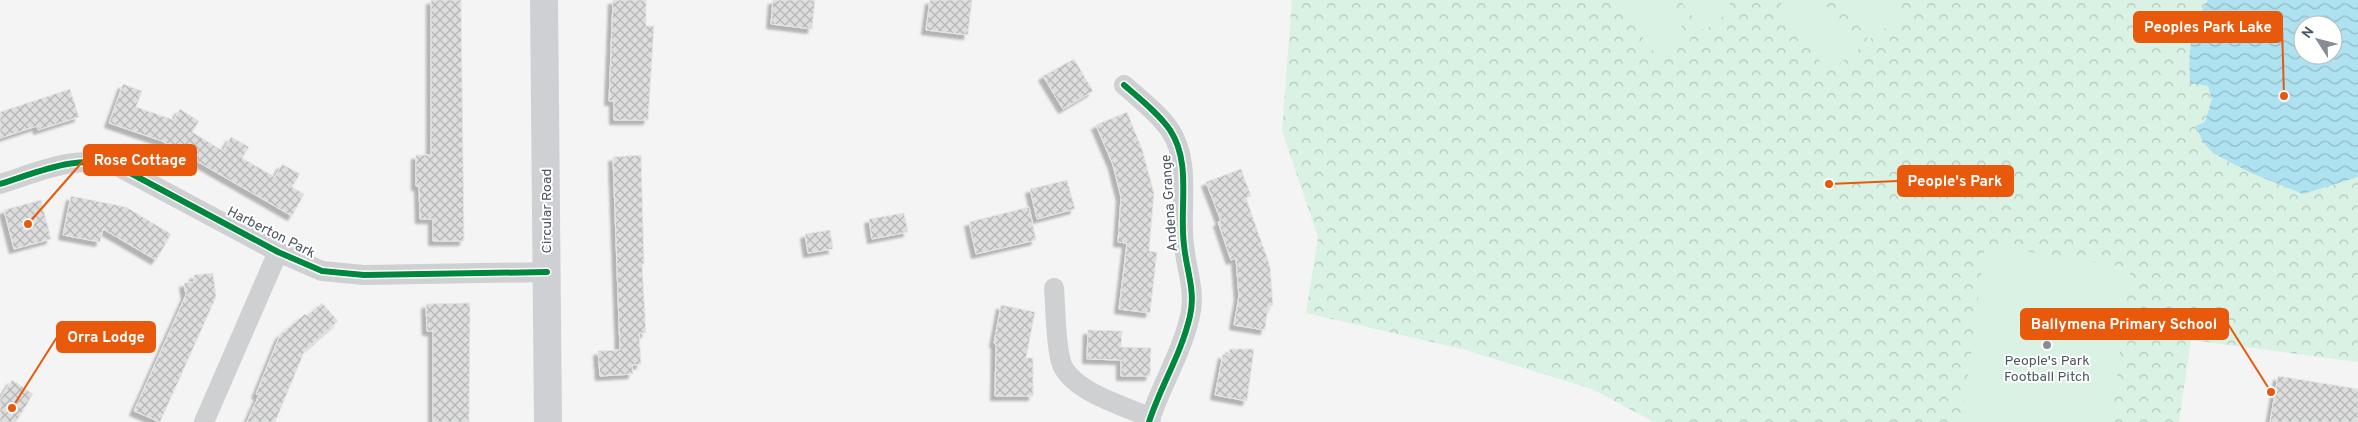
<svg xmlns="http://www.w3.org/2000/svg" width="2358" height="422" viewBox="0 0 2358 422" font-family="Overpass,sans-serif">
	<defs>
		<pattern id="forest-crowns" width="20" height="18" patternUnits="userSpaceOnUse" patternTransform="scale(1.25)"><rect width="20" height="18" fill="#d9f2e3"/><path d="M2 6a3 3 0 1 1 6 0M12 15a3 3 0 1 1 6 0" fill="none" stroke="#b2c7bb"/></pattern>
		<pattern id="water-waves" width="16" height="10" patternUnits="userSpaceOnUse" patternTransform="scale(1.25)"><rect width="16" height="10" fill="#aee2f0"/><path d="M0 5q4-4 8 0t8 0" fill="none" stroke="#90bac6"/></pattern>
		<pattern id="building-cross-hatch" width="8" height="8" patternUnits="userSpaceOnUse" patternTransform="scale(1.25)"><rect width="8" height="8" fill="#ddddde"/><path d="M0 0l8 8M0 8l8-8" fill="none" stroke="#b5b6b7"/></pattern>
		<filter id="shadow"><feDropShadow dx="-4.5" dy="4.5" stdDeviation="1" flood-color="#0004"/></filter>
	</defs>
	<rect width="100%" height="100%" fill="#f4f4f4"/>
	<path fill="url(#forest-crowns)" fill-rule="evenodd" d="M1292 0H2358V362L2191 340 2179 422H1654L1592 389 1462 349 1306 313 1318 237 1282 131ZM2303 25H2333V55H2303Z"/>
	<path fill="#d9f2e3" d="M1614 0H1661L1691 39 1662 62Z
		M1680 0H1727L1733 8 1704 31Z
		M1786 0H1822L1859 49 1828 72 1779 6Z
		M1839 0H1887L1900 17 1869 40Z
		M1985 245 2131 268 2111 422H1962Z"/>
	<path fill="url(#water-waves)" fill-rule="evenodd" d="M2208 0H2358V177L2303 194 2251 173 2213 153 2203 142 2196 126 2205 122 2212 99 2208 86 2190 83C2189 48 2189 32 2208 0ZM2303 25H2333V55H2303Z"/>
	<path fill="url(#building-cross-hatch)" stroke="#e5e6e7" filter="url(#shadow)" d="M431 0H461L464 241H433V219H420L419 186H416V155H431Z
		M613 0H646V26H654L648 120H614V101H609Z
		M773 0H815L812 29 771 24Z
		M930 0H972L968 35 926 30Z
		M1074 59 1093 91 1063 109 1043 76Z
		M123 84 142 91 136 107 174 120 180 109 199 121 192 132 223 151 231 137 249 147 242 158 275 177 282 164 300 174 292 187 304 194 292 216 162 141 109 123Z
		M70 89 79 117 38 130 37 126 0 138V112Z
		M1127 112 1142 149 1154 193 1149 251 1157 252 1150 313 1119 309 1127 243 1118 242 1121 197 1113 165 1096 125Z
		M641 155 644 264H642L646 333H639L641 364 632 365 633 374 600 376 598 351 620 350 613 157Z
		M1241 169 1251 196 1246 198 1270 266 1273 306H1268L1265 330 1234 325 1239 296 1236 258 1231 260 1218 222 1221 221 1206 182Z
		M1067 180 1075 209 1037 219 1030 189Z
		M71 196 126 207 171 234 156 260 103 229 100 242 63 235Z
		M41 200 51 239 14 249 4 210Z
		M1029 207 1036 240 976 254 969 222Z
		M904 213 908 232 872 239 869 219Z
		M830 230 833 249 808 253 805 234Z
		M213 273 216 297 160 422 134 411 186 295 184 283 194 282V275Z
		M322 303 338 321 305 350 275 422H247L259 395 256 394 280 335 305 314 307 316Z
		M470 303 469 422H433V331H427L426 304Z
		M1001 305 1035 312 1026 358H1033V396H995L996 344 994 343Z
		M1088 330 1122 331 1121 347 1151 348 1150 376H1121V360L1087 359Z
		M1230 349H1254L1247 401 1215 395 1223 354 1228 356Z
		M2278 376 2358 389V422H2270Z
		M12 380 33 394 16 422H0V399Z"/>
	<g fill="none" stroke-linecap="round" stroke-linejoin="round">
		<path stroke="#ced0d2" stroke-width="20" d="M1124 85C1140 99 1158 113 1170 130 1192 163 1179 208 1184 245 1186 269 1196 291 1190 316 1181 355 1161 385 1149 422
			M0 184C39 172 78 153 119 167L278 252 322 271 364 275 547 272
			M1054 288C1056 312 1055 339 1061 362 1070 391 1125 406 1151 418
			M204 422 278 252"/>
		<path stroke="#ced0d4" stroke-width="28" d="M544 0 548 422"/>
		<g stroke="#fff" stroke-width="9">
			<path id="cycleway" d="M1124 85C1140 99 1158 113 1170 130 1192 163 1179 208 1184 245 1186 269 1196 291 1190 316 1181 355 1161 385 1149 422
				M0 184C39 172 78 153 119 167L278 252 322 271 364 275 547 272"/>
		</g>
		<use href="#cycleway" stroke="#00873e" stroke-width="6"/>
	</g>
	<circle fill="#868d94" stroke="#fff" stroke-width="2" cx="2047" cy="345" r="5"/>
	<g text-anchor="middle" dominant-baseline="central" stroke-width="4" stroke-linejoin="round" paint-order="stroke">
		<g font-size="14" fill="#4a5661" stroke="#fff">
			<text transform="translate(1170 203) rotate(-94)">Andena Grange</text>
			<text transform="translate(547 211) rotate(-90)">Circular Road</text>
			<text transform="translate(271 233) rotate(27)">Harberton Park</text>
		</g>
		<g font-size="14" fill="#4a5661" stroke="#fff">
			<text x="2047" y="361">People's Park<tspan x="2047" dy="16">Football Pitch</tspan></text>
		</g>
	</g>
	<path fill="none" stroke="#e8590c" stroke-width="2" d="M2284 96L2282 27M28 224L84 160M1829 184L1898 181M2271 392L2228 324M12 408L57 337"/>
	<g fill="#e8590c" stroke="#fff" stroke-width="2">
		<circle cx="2284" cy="96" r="5"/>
		<circle cx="28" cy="224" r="5"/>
		<circle cx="1829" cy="184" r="5"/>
		<circle cx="2271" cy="392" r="5"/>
		<circle cx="12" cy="408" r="5"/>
	</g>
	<g fill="#e8590c" stroke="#e8590c" stroke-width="2">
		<rect x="2134" y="12" width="148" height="30" rx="5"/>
		<rect x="84" y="145" width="112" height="30" rx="5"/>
		<rect x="1898" y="166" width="115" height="30" rx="5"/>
		<rect x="2021" y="309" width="207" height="30" rx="5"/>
		<rect x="57" y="322" width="98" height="30" rx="5"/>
	</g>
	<g font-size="15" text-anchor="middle" font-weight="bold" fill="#fff">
		<text x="2208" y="32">Peoples Park Lake</text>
		<text x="140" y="165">Rose Cottage</text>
		<text x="1955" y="186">People's Park</text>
		<text x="2124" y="329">Ballymena Primary School</text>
		<text x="106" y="342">Orra Lodge</text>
	</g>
	<g transform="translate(2318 40) rotate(306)"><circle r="24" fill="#ffffff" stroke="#b7bbc0"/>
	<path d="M0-4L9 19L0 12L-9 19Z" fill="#868d94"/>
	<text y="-8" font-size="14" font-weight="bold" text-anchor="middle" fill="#4a5661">N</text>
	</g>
</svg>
